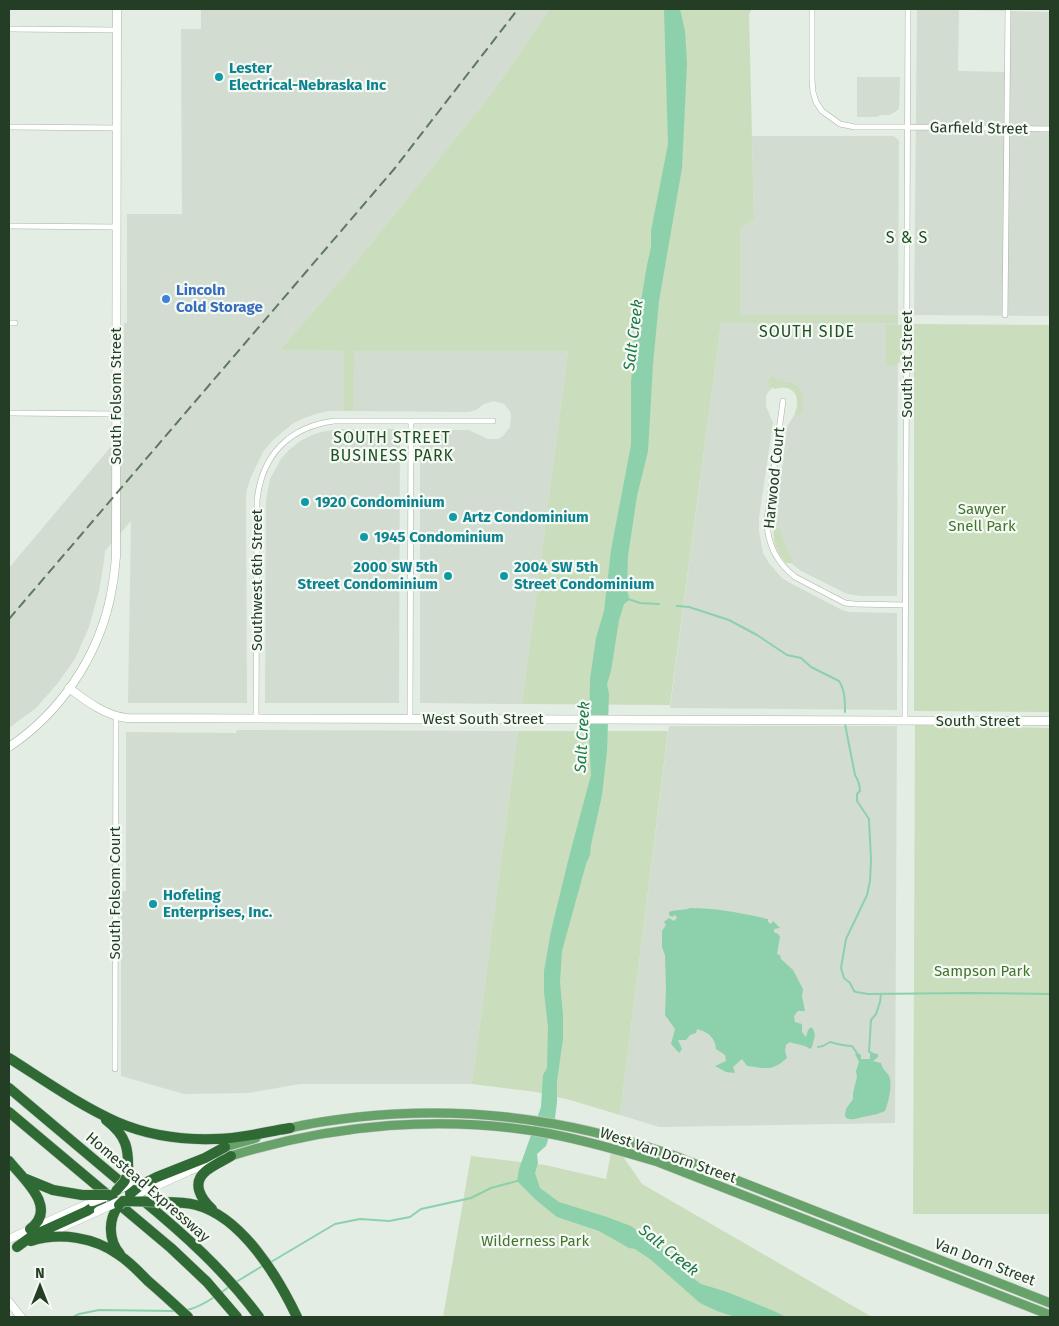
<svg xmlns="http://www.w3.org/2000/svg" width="1059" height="1326" viewBox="0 0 1059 1326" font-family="'Fira Sans',sans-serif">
	<rect width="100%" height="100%" fill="#e4ede3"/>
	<path fill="#d3dcd1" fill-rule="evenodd" d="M201 9H550L491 94 357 261 280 350 345 351 344 411H329L315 414 302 419 292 424 272 441 263 452 251 477 247 489 246 500 247 703H128L131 521 105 551 104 562 99 591 89 627 75 659 57 684 36 708 9 728V568L124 431V323H127V214H182L181 29H201Z
		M917 9H1008V11L1050 12V316L914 315ZM959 10 1008 11 1007 72 958 71Z
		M857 77H900L899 109 890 115H881L877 117H857Z
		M752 136H894L899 141 898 315H740V229L754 219Z
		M721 323H898L897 596H861L847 594 801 571 787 560 776 537 775 527 787 427 797 410 799 396 790 386 776 385 769 391 766 396V406L773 423 759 518V531L763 553 769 563 782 578 792 584 842 610 849 612 897 613V710L670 708Z
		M353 350 568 351 522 704 420 703V435L425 430H469L488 439H498L503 436 510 427 511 416 510 411 504 404 494 401 484 404 476 410 469 412 353 411Z
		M338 429H400L399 703H265L266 500 270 479 281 459 289 450 300 441 312 435 321 432Z
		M669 726H897L895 1123 659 1127 620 1115Z
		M237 730 518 731 472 1084H300L249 1093 184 1094 121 1076V891H126V732L236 733Z"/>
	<path fill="#caddbc" d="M550 9H752L749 14 754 219 740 229V315H898V323H721L670 705 522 704 568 351H354L353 411H344V351L280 350 357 261 491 94Z
		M914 324 1050 325V712L914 711Z
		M886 325H903C903 334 905 359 898 364 894 366 890 366 886 366Z
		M772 376 779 381 793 383 800 389 802 393 803 404 802 411 799 416 795 413C796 409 798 405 797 401 797 389 785 385 775 389L767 383Z
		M776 528 781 530 783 541 792 558V562L791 563H786C778 554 772 542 774 530Z
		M915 725 1050 728V1214H913Z
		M518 731H668L620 1115 570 1100 536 1092 472 1084Z
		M613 1142 642 1184 872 1317H443L471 1156 545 1165 606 1179Z"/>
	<path fill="#8cd1ab" d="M664 9H680L685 31 687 64 682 168 659 301 653 364 648 451 637 496 628 556 627 590 629 598 628 601 624 604 619 620 611 671 607 684 609 694 607 751 602 795 591 845 590 855 586 864 562 951 560 982 563 1015V1039L557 1081V1102L555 1118 546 1146 537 1154 538 1163 535 1173 540 1188 559 1202 607 1217 631 1226 672 1256 683 1271 701 1284 727 1292 774 1311 786 1317H735L717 1311 700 1303 650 1259 635 1249 629 1248 599 1231 557 1217 536 1200 517 1181 519 1169 541 1107 543 1075 547 1068 548 1027 544 992V971L551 931 569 857 591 775 589 734 590 679 596 638 604 611 611 550 631 445V383L634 343 647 265 651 247V231L668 144Z
		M690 908C716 908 742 913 768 919V922L771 924 773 921 780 928 774 929V932L778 934 780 937 777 954 780 955 781 959 793 970 803 989 802 996 805 1011H798L794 1016 795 1022 802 1024V1032L806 1037 808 1030 811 1027 813 1029 815 1035 812 1047 810 1049C804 1044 797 1045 790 1042L786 1045 785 1051 787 1058C771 1072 767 1068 747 1066L742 1059 733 1067 735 1073 726 1072 715 1066 726 1061 725 1055 716 1049C715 1037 708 1032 697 1029L696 1033 690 1035 686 1040H678L682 1049 679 1053 671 1044 675 1029 665 1015 666 988 665 955 662 947V931L666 925 664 922 669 918 674 921 677 918 675 915 672 917 669 915V912C676 909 683 911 690 908Z
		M858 1053 861 1055V1059H870V1054L872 1053 878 1054V1057L873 1061 881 1063C882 1069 886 1071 889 1076 893 1084 888 1104 885 1111 876 1115 872 1115 863 1117 856 1118 853 1121 846 1118L845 1115 846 1109 853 1099V1093L857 1077 856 1071 859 1062 855 1054Z"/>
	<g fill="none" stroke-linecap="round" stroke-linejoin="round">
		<path stroke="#8cd1ab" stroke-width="2" d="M628 599 640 603 659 604
			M677 606 689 607 729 620 757 635 787 655 801 658 811 667 839 681C845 690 845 701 845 712
			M845 724 855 775C858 780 860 785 860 791L857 794V801L869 819 871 860 870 881 867 895 846 939 841 968 844 978 850 983 854 991 856 992 868 994 971 993 1050 994
			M818 1047 823 1046 830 1042C837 1044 845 1046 852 1046L857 1053
			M872 1053 869 1052 871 1020 876 1014 880 1002 881 994
			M271 1262 335 1224 360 1219 389 1221 410 1217 421 1209 471 1198 491 1188 517 1181
			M236 1282 264 1265
			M222 1292 230 1286
			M187 1310C197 1308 207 1302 216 1296
			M73 1317 79 1314 99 1310 174 1311"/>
		<g stroke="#a6b5a6" stroke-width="6">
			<path id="street" d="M812 9V80L813 92 816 102 822 111 840 124 855 127H909L1050 129
				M9 29 117 30
				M9 127 117 128
				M9 226 117 227
				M1005 315 1008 9
				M9 323H15
				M783 401 767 520C767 544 776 562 795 577L845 603 854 604 906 605
				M9 413 116 414
				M256 718 257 500C262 455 289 427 334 421H493
				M410 719 411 421
				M905 720 908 9
				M115 1069 116 716"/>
		</g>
		<g stroke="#a3b8a2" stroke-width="9">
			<path id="secondary" d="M69 688C86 701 106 716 127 718L1050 721
				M9 747C60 713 97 658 110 599 113 585 115 571 116 557L117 9
				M147 1190 189 1171 214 1162
				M54 1231 98 1211
				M9 1239 92 1202
				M9 1302 21 1317"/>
		</g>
		<g stroke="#c1c9c2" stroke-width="10">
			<path id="primary" d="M283 1130C307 1123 333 1120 358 1117 467 1105 573 1120 675 1156L1050 1303
				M225 1147 256 1138
				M231 1156C333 1124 445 1114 551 1134 587 1141 622 1151 658 1162L1050 1315"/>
		</g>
		<g stroke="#c1c9c2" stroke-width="11">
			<path id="highway" d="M9 1058C44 1080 79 1105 117 1122 147 1135 181 1140 214 1139 239 1139 265 1132 290 1128
				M9 1088 129 1189
				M9 1112 171 1248 207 1282 237 1317
				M106 1120C127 1136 129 1149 128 1174
				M9 1161C23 1179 59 1208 30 1229
				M26 1179 53 1190 82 1195
				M141 1185 157 1177 205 1158 225 1147
				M140 1198C184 1234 225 1271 259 1317
				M161 1202C172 1202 185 1202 196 1205 242 1217 278 1277 297 1317
				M119 1205C108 1219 108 1240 120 1254
				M212 1209C201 1199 191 1183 206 1171 213 1165 223 1161 231 1156
				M31 1241C60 1232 94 1237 119 1255 130 1262 139 1272 148 1281 162 1293 175 1305 188 1317
				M17 1247 32 1236 87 1211 101 1202"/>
		</g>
		<use href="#street" stroke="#fff" stroke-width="5"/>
		<use href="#secondary" stroke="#fff" stroke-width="8"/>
		<use href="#primary" stroke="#68a26b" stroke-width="9"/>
		<use href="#highway" stroke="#2f6a34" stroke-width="10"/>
		<path stroke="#5d795e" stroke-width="2" stroke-dasharray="10 5" stroke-linecap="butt" d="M9 619 395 168 518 9"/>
		<g stroke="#a3b8a2" stroke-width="9" stroke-linecap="butt">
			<path id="secondary-bridge" d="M118 1190 137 1181
				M131 1196 147 1190
				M92 1202 105 1197
				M98 1211 120 1201"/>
		</g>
		<g stroke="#c1c9c2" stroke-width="11" stroke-linecap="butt">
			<path id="highway-bridge" d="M116 1191 124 1182 128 1174
				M130 1194 141 1185
				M82 1195H109
				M119 1205 123 1201 161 1202"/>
		</g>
		<use href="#secondary-bridge" stroke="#fff" stroke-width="8"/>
		<use href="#highway-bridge" stroke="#2f6a34" stroke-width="10"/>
	</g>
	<g fill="#0f9aa8" stroke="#f5f9f4" stroke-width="2">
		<circle cx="219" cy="77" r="5"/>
		<circle cx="305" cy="502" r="5"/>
		<circle cx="453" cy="517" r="5"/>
		<circle cx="364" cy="537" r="5"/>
		<circle cx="448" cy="576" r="5"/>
		<circle cx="504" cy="576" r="5"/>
		<circle cx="153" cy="904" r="5"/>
	</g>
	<circle fill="#3f7fe0" stroke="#f5f9f4" stroke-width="2" cx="166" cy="299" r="5"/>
	<g text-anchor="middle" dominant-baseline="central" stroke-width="4.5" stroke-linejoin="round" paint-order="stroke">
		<g font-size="15" font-weight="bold" fill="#0d838f" stroke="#f5f9f4" text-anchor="start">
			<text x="229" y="68">Lester<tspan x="229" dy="17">Electrical-Nebraska Inc</tspan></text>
			<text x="315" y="502">1920 Condominium</text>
			<text x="463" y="517">Artz Condominium</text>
			<text x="374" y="537">1945 Condominium</text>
			<text x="438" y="567" text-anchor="end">2000 SW 5th<tspan x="438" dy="17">Street Condominium</tspan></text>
			<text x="514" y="567">2004 SW 5th<tspan x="514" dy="17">Street Condominium</tspan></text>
			<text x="163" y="895">Hofeling<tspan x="163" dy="17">Enterprises, Inc.</tspan></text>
		</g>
		<g font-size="15" fill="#233e24" stroke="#f5f9f4">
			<text transform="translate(979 128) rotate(1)">Garfield Street</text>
			<text transform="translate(907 364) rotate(-90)">South 1st Street</text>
			<text transform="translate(116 396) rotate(-90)">South Folsom Street</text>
			<text transform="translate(774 478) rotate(-84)">Harwood Court</text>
			<text transform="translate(257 580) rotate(-90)">Southwest 6th Street</text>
			<text x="483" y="719">West South Street</text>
			<text x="978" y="721">South Street</text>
			<text transform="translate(115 893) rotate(-90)">South Folsom Court</text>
			<text transform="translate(668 1155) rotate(19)">West Van Dorn Street</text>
			<text transform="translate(148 1187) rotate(41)">Homestead Expressway</text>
			<text transform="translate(985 1262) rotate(21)">Van Dorn Street</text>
		</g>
		<g font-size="15" font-weight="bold" fill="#366cbe" stroke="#f5f9f4" text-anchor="start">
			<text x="176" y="290">Lincoln<tspan x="176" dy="17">Cold Storage</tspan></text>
		</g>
		<g font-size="15" fill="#43742d" stroke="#f5f9f4">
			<text x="982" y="509">Sawyer<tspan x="982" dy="17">Snell Park</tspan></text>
			<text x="982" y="971">Sampson Park</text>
			<text x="535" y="1241">Wilderness Park</text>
		</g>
		<g font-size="16" letter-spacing="1" fill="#1f5022" stroke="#f5f9f4">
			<text x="907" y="237">S &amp; S</text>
			<text x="807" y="331">SOUTH SIDE</text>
			<text x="392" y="437">SOUTH STREET<tspan x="392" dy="18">BUSINESS PARK</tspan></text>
		</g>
		<g font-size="16" font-style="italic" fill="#1d7948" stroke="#f5f9f4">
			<text transform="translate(633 335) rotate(-83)">Salt Creek</text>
			<text transform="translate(582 737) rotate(-87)">Salt Creek</text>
			<text transform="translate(669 1250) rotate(39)">Salt Creek</text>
		</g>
	</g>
	<rect width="1059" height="1326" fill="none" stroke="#233e24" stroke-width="20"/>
	<g transform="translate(40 1286)" stroke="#f5f9f4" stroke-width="4" paint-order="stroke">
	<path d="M0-4L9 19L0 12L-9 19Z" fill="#233e24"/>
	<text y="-8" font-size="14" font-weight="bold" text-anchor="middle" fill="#233e24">N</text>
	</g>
</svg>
